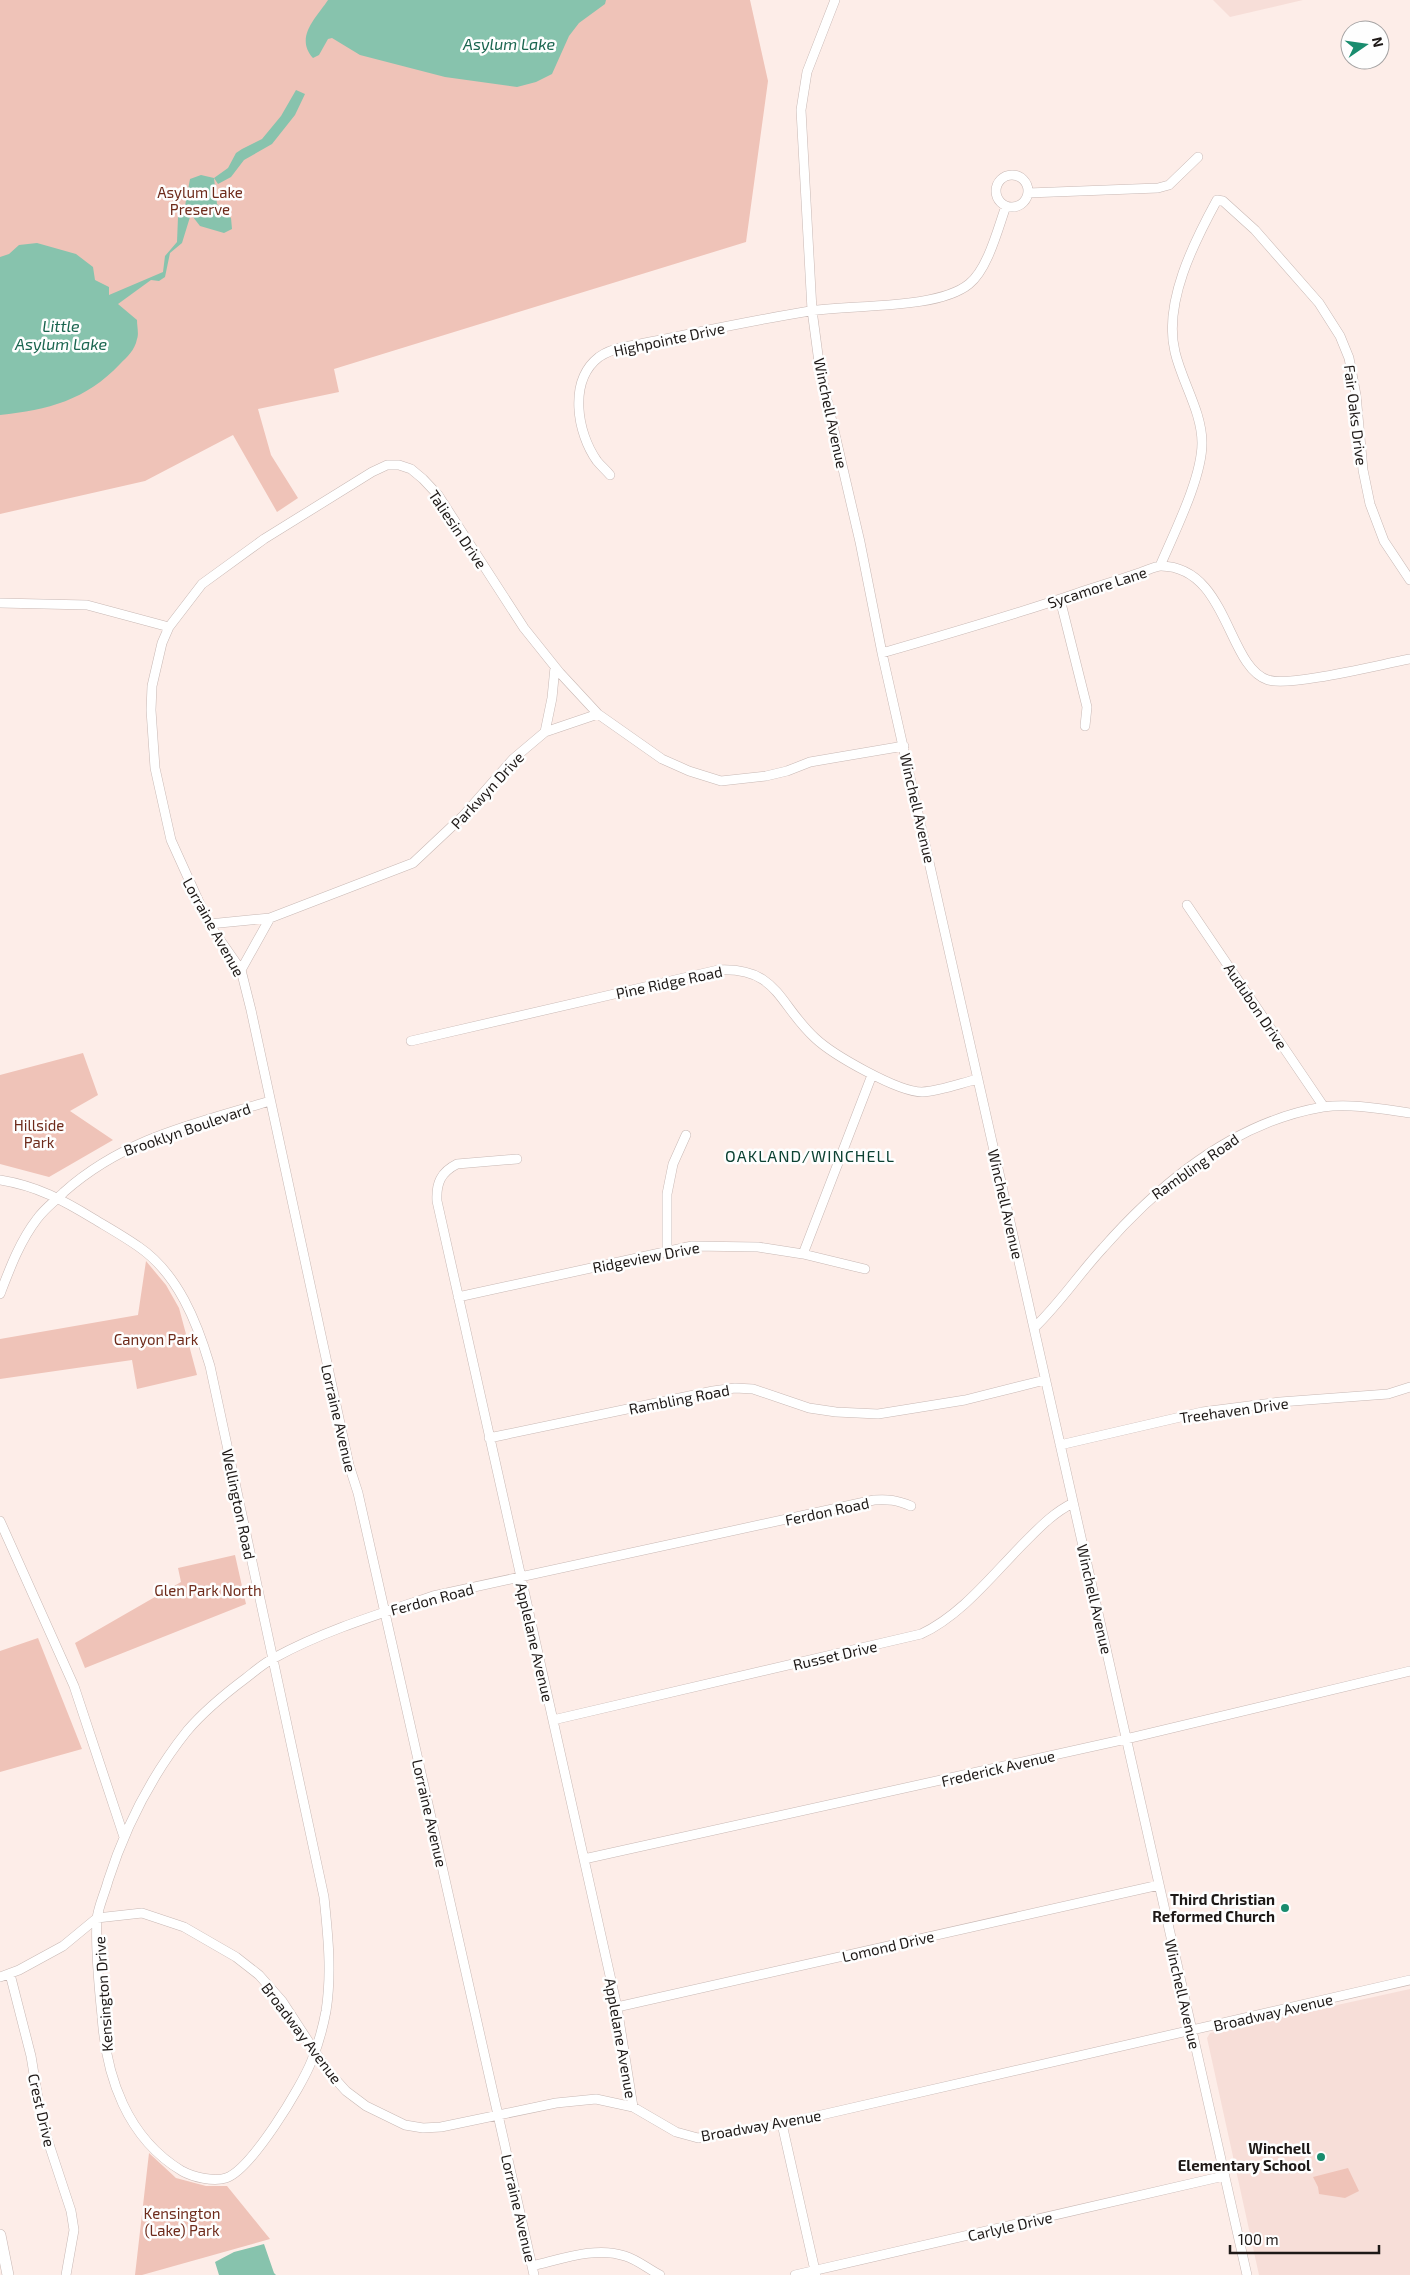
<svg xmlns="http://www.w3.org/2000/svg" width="1410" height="2275" viewBox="0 0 1410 2275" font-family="'Exo 2',sans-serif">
	<rect width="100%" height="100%" fill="#fdede8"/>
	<path fill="#f7ded8" d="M1213 0H1303L1230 17Z
		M1410 1989V2275H1259L1207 2038 1210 2033Z"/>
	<path fill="#efc3b8" d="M0 0H750L768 81 746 242 334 369 339 392 258 409 271 455 298 498 277 512 233 435 145 481 0 514Z
		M83 1053 98 1095 70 1111 113 1140 49 1177 0 1164V1075Z
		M146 1261 166 1285 179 1308 197 1375 137 1389 132 1360 0 1379V1339L138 1315Z
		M235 1555 246 1604 85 1668 75 1643 181 1582 178 1568Z
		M38 1638 82 1749 0 1772V1651Z
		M149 2153 176 2178 206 2186H227L270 2239 142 2275H135Z
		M1348 2168 1359 2191 1345 2198 1319 2194 1318 2187 1313 2177Z"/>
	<path fill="#87c3ad" d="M328 0H606L605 4 579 23 569 36 552 74 536 82 517 87 445 77 360 55 332 38 328 39 319 55 313 58C294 37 317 17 328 0Z
		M296 90 305 94 295 115 272 144 244 160 231 177 218 184 214 178 228 168 236 153 242 149 262 139 281 116Z
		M201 175 214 178 217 204 231 218 232 229 224 233 200 226 193 217H190L182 243 170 253 165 277 159 281 151 280 118 304 137 320C137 326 139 334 137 339 135 350 127 357 120 364 86 400 48 410 0 415V257L9 254 19 245 37 243 76 254 93 267 95 280 109 287V295L163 272 165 256 177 242 178 217 185 206 190 179Z
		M264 2244 274 2273 276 2275H219L215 2262 234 2252Z"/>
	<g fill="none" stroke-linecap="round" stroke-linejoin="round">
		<g stroke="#c8b8b4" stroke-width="10">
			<path id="minor" d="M835 0 807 72 801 110 812 310 820 370 860 542 882 653 1247 2275
				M996 191a16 16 0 1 1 32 0a16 16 0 1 1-32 0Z
				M1028 193 1158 188 1169 185 1198 157
				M610 475C606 470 601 466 597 461 577 433 568 381 599 357 606 352 615 349 624 347 686 335 748 321 810 311 851 304 937 310 969 284 988 269 998 228 1006 206
				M1160 566C1174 533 1202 478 1202 443 1202 412 1182 382 1175 352 1163 303 1194 242 1217 200L1223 201 1255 230 1319 303 1340 336 1349 358 1356 395 1363 470 1370 504 1384 541 1410 580
				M1060 599 1087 707 1085 726
				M0 603 87 605 169 627
				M882 653C948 634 1014 615 1078 593 1099 586 1119 580 1139 573 1146 571 1155 566 1161 566 1228 567 1227 667 1268 680 1291 687 1382 664 1410 659
				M545 732 552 698 555 667
				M1187 905 1324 1107
				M209 924 270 918
				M241 970 270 918 413 863 463 816 513 759 545 732 598 714
				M411 1041 718 970C778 967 778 1004 815 1038 833 1055 898 1092 922 1092 941 1091 961 1083 978 1079
				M517 1159 457 1164C441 1172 436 1183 437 1201L617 2007 633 2107
				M0 1180C37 1186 63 1200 94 1219 109 1228 125 1237 139 1247 178 1274 197 1322 210 1366L324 1897C328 1935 332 1973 326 2011 323 2027 318 2045 312 2060 302 2086 251 2170 226 2178 213 2182 193 2177 182 2171 127 2138 106 2077 102 2016 99 1987 95 1949 97 1919 98 1907 105 1893 108 1881 125 1828 152 1775 187 1731 204 1711 226 1693 246 1678 255 1671 264 1663 274 1658 323 1631 379 1614 433 1596L874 1500C888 1499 897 1500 911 1506
				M667 1250V1194L673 1164 686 1135
				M803 1254 872 1075
				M0 1294C10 1268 20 1241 37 1219 44 1209 55 1201 64 1192 125 1138 194 1124 270 1101
				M458 1297 692 1246 758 1247 803 1254 865 1269
				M1034 1328C1061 1302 1078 1275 1103 1248 1161 1182 1234 1122 1323 1107 1351 1103 1382 1109 1410 1113
				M489 1438 713 1391 735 1388 753 1389 809 1408 836 1412 878 1414 965 1400 1045 1380
				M1060 1445 1202 1412 1280 1402 1388 1394 1410 1387
				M0 1521 74 1686 124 1837
				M553 1720 921 1634C962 1615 993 1574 1025 1542 1040 1527 1053 1513 1073 1503
				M584 1859 1126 1739 1410 1671
				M10 1974 31 2056 42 2123 71 2211 74 2230 66 2275
				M0 1977 19 1970 63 1946 97 1918 142 1913 184 1927 236 1957 259 1975 282 2001 327 2070 346 2091 366 2106 405 2125 423 2128 441 2127 556 2103 596 2099 633 2107 676 2132 698 2138 782 2124 1410 1980
				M617 2007 1159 1885
				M782 2124 816 2275
				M532 2266C562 2259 596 2246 625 2256 638 2260 648 2269 660 2275
				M534 2275 358 1493 349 1465 251 1010 241 970 209 924 171 840 155 768 151 710 152 686 162 643 169 627 202 584 264 539 372 472 387 465H399L411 469 423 479 438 495 524 628 560 673 598 714 662 759 689 771 721 781 766 776 787 771 810 762 904 746
				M795 2275 1224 2176"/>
		</g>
		<g stroke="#c8b8b4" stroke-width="12">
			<path id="tertiary" d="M0 2235 8 2275"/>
		</g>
		<use href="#minor" stroke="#fff" stroke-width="9"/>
		<use href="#tertiary" stroke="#fff" stroke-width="11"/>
	</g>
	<g fill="#198c6e" stroke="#fefefe" stroke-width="2">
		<circle cx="1285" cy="1908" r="5"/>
		<circle cx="1321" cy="2157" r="5"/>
	</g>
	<g text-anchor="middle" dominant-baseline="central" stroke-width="5" stroke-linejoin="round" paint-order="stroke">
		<g font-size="15" fill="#6e2b1b" stroke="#fefefe">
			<text x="200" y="192">Asylum Lake<tspan x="200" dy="17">Preserve</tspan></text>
			<text x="39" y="1125">Hillside<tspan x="39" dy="17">Park</tspan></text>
			<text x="156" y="1339">Canyon Park</text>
			<text x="208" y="1590">Glen Park North</text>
			<text x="182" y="2213">Kensington<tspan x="182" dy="17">(Lake) Park</tspan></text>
		</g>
		<g font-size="15" fill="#1e1917" stroke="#fefefe">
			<text transform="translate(669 339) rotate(-12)">Highpointe Drive</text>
			<text transform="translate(831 413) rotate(78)">Winchell Avenue</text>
			<text transform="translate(1356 415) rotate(83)">Fair Oaks Drive</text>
			<text transform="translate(458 529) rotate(56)">Taliesin Drive</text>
			<text transform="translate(1097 587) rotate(-18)">Sycamore Lane</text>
			<text transform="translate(487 790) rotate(-47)">Parkwyn Drive</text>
			<text transform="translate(918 808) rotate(77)">Winchell Avenue</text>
			<text transform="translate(214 927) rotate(61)">Lorraine Avenue</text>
			<text transform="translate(669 982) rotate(-12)">Pine Ridge Road</text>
			<text transform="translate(1256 1006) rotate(56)">Audubon Drive</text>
			<text transform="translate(187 1129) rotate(-19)">Brooklyn Boulevard</text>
			<text transform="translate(1195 1166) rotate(-35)">Rambling Road</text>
			<text transform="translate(1006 1204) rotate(77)">Winchell Avenue</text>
			<text transform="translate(646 1257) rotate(-11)">Ridgeview Drive</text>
			<text transform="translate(679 1399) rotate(-11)">Rambling Road</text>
			<text transform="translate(1234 1410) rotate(-8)">Treehaven Drive</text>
			<text transform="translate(339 1418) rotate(77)">Lorraine Avenue</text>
			<text transform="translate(239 1504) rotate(78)">Wellington Road</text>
			<text transform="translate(827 1511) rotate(-12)">Ferdon Road</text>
			<text transform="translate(432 1599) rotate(-15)">Ferdon Road</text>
			<text transform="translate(1095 1599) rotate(77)">Winchell Avenue</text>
			<text transform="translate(535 1642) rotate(77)">Applelane Avenue</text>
			<text transform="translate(835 1655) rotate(-13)">Russet Drive</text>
			<text transform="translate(998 1768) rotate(-13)">Frederick Avenue</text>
			<text transform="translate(430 1813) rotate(77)">Lorraine Avenue</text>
			<text transform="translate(888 1946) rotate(-13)">Lomond Drive</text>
			<text transform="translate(103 1994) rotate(-94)">Kensington Drive</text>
			<text transform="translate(1183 1994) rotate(77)">Winchell Avenue</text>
			<text transform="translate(1273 2012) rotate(-13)">Broadway Avenue</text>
			<text transform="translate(302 2033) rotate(53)">Broadway Avenue</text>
			<text transform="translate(621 2038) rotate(80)">Applelane Avenue</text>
			<text transform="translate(42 2110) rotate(77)">Crest Drive</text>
			<text transform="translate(761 2125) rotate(-10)">Broadway Avenue</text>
			<text transform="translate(519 2208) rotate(77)">Lorraine Avenue</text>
			<text transform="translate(1010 2226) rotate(-13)">Carlyle Drive</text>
		</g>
		<g font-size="15" font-weight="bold" fill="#1e1917" stroke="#fefefe" text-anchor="end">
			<text x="1275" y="1899">Third Christian<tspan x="1275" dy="17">Reformed Church</tspan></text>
			<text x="1311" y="2148">Winchell<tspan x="1311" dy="17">Elementary School</tspan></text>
		</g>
		<g font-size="16" font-style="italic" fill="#1a654f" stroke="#fefefe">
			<text x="509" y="43">Asylum Lake</text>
			<text x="61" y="325">Little<tspan x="61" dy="18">Asylum Lake</tspan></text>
		</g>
		<g font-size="16" letter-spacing="1" fill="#0d4233" stroke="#fefefe">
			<text x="810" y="1155">OAKLAND/WINCHELL</text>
		</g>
	</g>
	<g transform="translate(1365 45) rotate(77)"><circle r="24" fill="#fefefe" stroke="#a4a2a2"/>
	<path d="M0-4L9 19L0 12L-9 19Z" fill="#198c6e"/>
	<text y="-8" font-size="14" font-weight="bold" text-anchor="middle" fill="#1e1917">N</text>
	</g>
	<path d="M1230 2245v8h149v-8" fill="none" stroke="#1e1917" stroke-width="2.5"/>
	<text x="1238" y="2245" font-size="15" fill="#1e1917" stroke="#fefefe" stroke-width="4" paint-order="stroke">100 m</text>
</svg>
